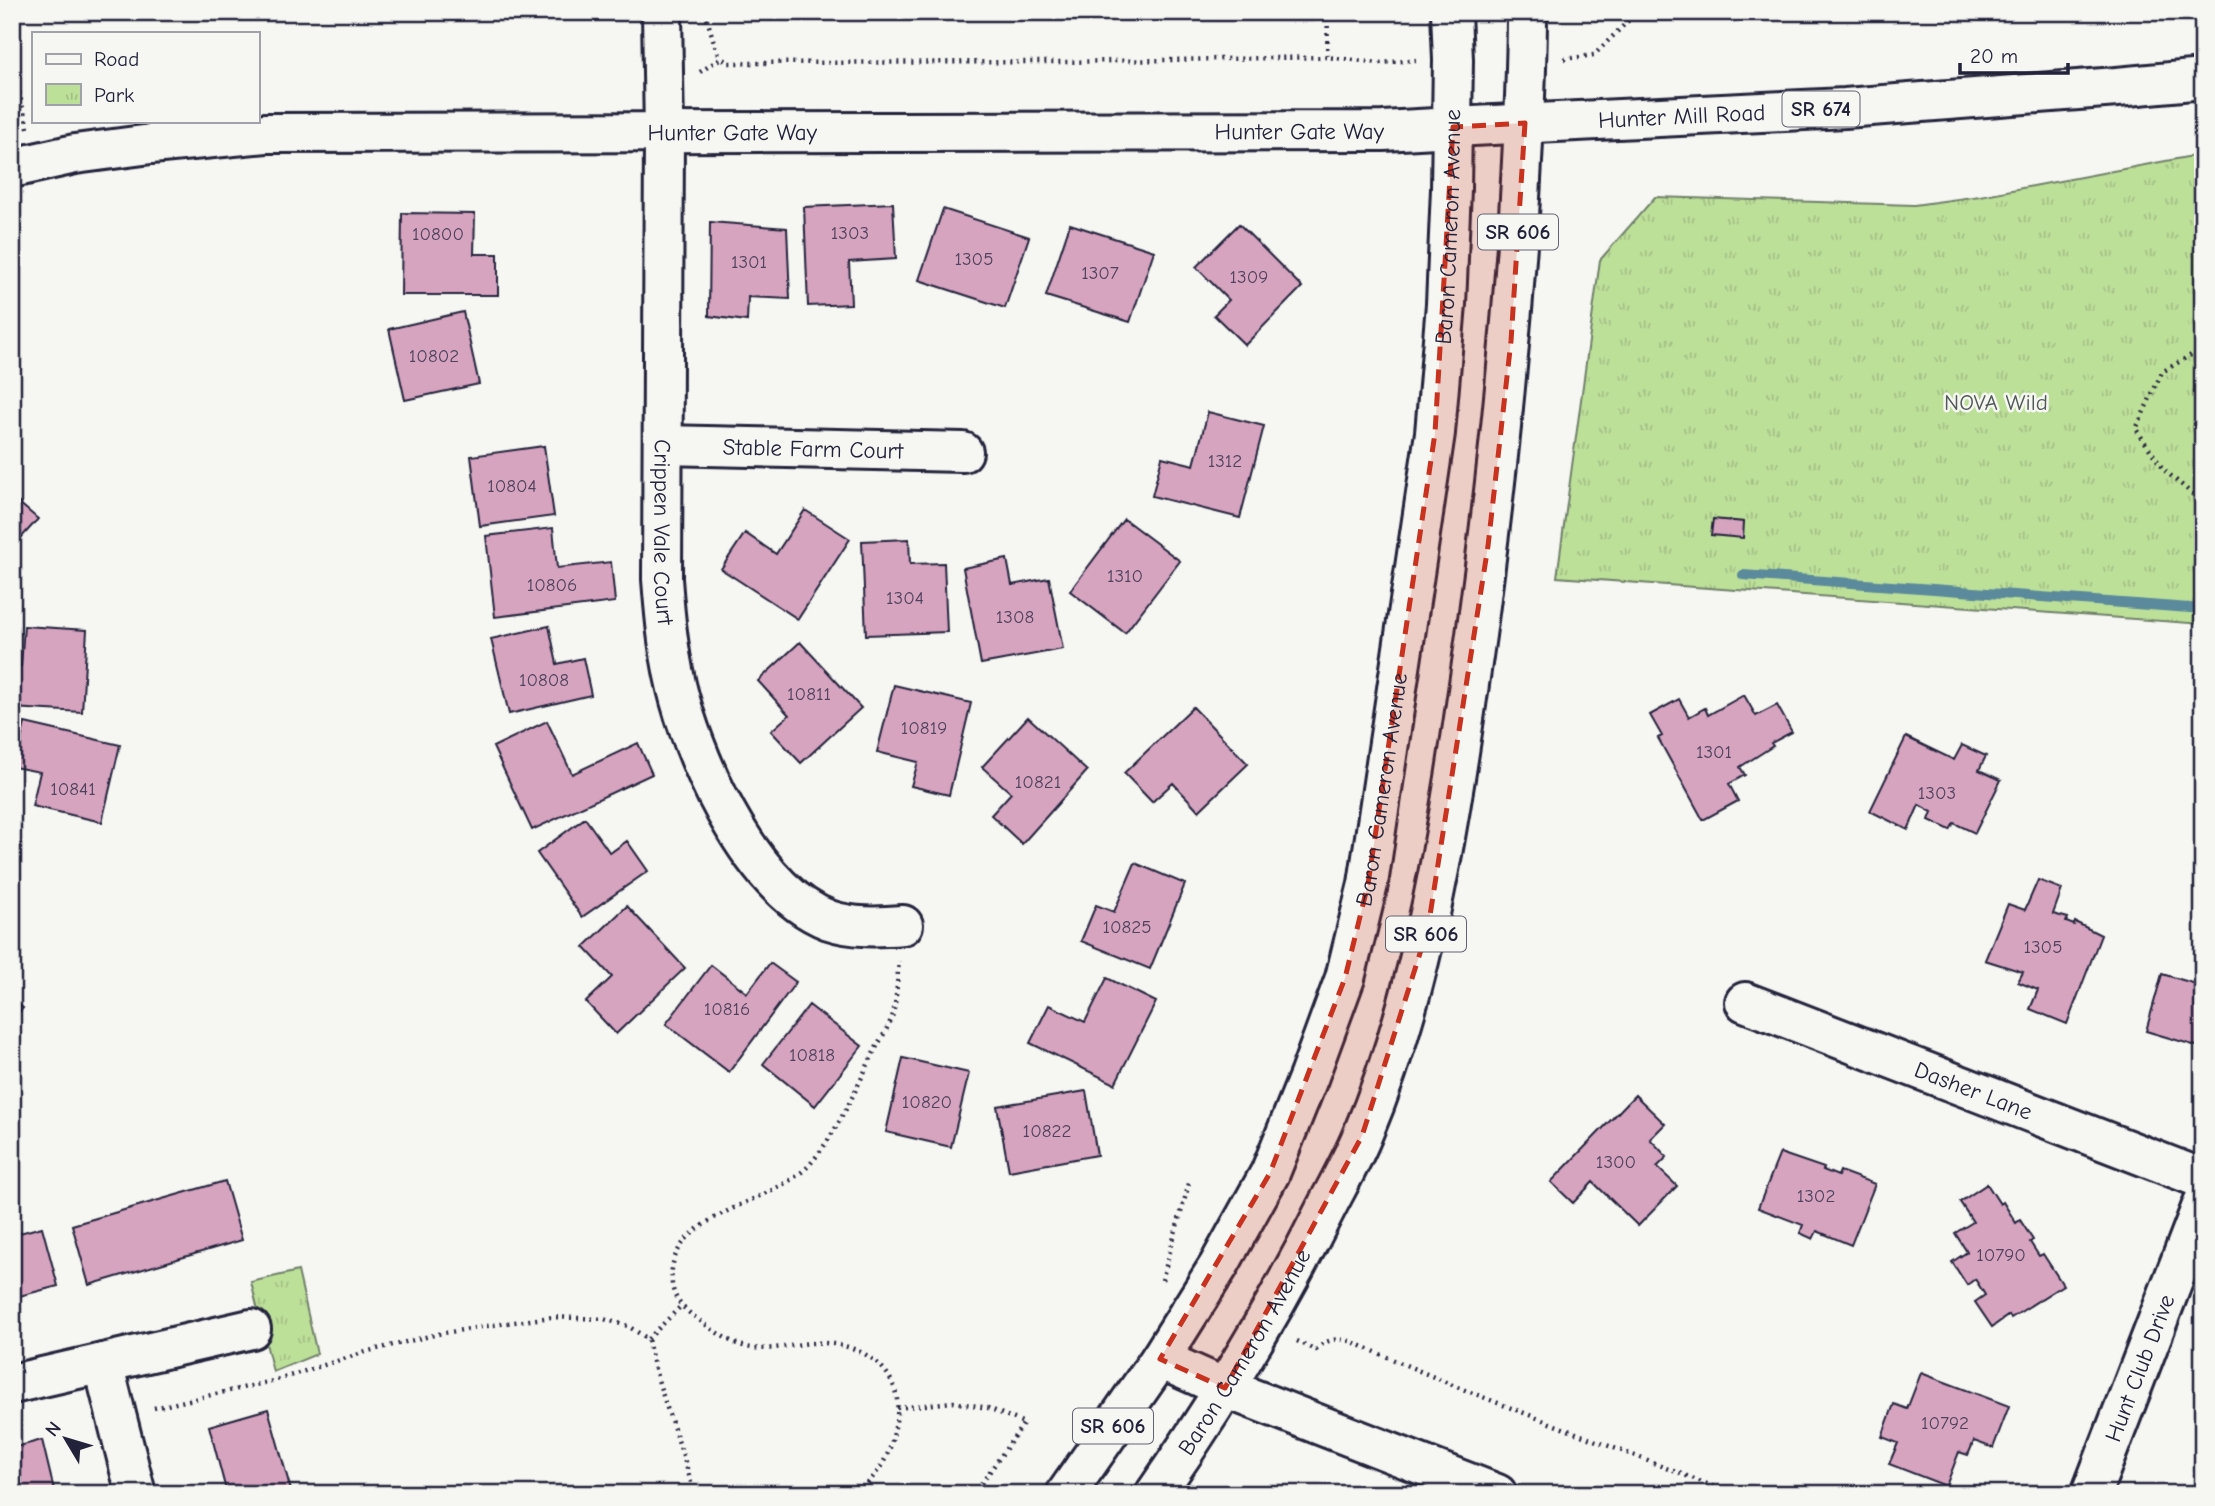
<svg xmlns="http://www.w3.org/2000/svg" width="2215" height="1506" viewBox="0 0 2215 1506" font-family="'Comic Neue',sans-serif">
	<defs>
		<pattern id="park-tufts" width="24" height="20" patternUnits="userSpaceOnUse" patternTransform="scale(1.75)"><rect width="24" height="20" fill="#bde099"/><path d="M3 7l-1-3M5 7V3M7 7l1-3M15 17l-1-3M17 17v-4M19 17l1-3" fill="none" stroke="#a2c085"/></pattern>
	</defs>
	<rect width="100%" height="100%" fill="#f6f6f2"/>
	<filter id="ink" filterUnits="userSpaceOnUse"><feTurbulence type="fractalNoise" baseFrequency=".0143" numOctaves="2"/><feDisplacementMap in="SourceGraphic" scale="14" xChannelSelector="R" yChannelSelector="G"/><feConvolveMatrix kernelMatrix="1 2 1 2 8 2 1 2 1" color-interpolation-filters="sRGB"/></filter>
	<g filter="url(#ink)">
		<path fill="#eddde3" d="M900 12H1311L1315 23 901 16Z"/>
		<path fill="url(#park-tufts)" stroke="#70816a" stroke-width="2" d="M2203 154V624L1557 577 1600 260 1655 197 1914 205 1980 196Z
			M298 1271 317 1354 273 1372 251 1282Z"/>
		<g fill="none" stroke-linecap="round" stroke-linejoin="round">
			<path stroke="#5a8a9b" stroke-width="10" d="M1743 575 2203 609"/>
		</g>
		<path fill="#d7a4c0" stroke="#22223b" stroke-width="2" d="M893 203 896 259 849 262 851 304 808 306 804 207Z
			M943 209 1029 237 1005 308 919 280Z
			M402 213 475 214 474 254H498V295H401Z
			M710 222 787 228 790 299 748 297 747 321 709 316Z
			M1070 224 1154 251 1130 322 1046 296Z
			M1239 224 1302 287 1245 345 1214 315 1229 300 1196 267Z
			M463 312 479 384 405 400 389 329Z
			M1208 412 1264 426 1240 518 1152 496 1162 457 1194 465Z
			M544 446 554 516 480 526 471 456Z
			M12 497 38 519 12 548Z
			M805 510 850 539 798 619 721 569 745 533 776 554Z
			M1124 519 1180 561 1125 633 1070 591Z
			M1713 519 1744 522 1743 538 1711 535Z
			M553 528 557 568 611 562 615 602 495 617 486 536Z
			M909 539 910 564 944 563 947 632 866 635 862 541Z
			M1007 559 1012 585 1049 578 1063 649 981 664 963 568Z
			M24 626 87 630 82 712 12 708V665L21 666Z
			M549 626 557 664 583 658 591 695 509 714 491 639Z
			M800 642 861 708 801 763 771 731 789 715 758 681Z
			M894 685 971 703 949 795 911 786 918 762 877 752Z
			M1744 695 1756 716 1777 705 1792 732 1771 743 1773 746 1740 767 1745 775 1729 784 1738 801 1703 820 1658 738 1662 736 1650 715 1679 699 1689 717 1705 708 1708 715Z
			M1193 707 1248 764 1199 811 1173 783 1152 802 1124 773Z
			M1028 717 1087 771 1022 844 991 815 1011 793 982 767Z
			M547 721 572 774 638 743 652 774 532 830 493 747Z
			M25 723 120 745 102 822 32 806 40 772 14 767Z
			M1906 737 1954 760 1962 745 1986 756 1979 770 2001 780 1975 833 1954 823 1950 830 1929 820 1932 812 1919 805 1908 830 1870 811Z
			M585 818 610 853 627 841 648 871 582 917 537 853Z
			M1135 863 1185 884 1150 969 1081 941 1096 905 1114 912Z
			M2038 880 2062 889 2053 914 2068 918 2066 922 2074 925 2075 922 2101 935 2067 1024 2030 1009 2038 990 2018 982 2023 972 1985 960 2008 904 2025 910Z
			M627 906 685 968 616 1034 586 1002 612 977 584 947Z
			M770 963 796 982 729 1072 666 1024 711 965 747 993Z
			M2162 974 2203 986V1048L2146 1031Z
			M1107 978 1156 1002 1115 1084 1030 1043 1049 1005 1085 1022Z
			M12 999 23 1008 12 1019Z
			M809 1005 862 1046 815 1106 763 1064Z
			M903 1058 969 1073 951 1147 886 1132Z
			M1086 1091 1097 1155 1009 1171 997 1106Z
			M1635 1095 1665 1124 1650 1139 1667 1157 1657 1167 1677 1186 1638 1226 1593 1182 1573 1203 1551 1182Z
			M1780 1153 1824 1168 1823 1170 1838 1176 1840 1171 1875 1184 1851 1245 1817 1231 1813 1239 1800 1233 1803 1225 1758 1208Z
			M225 1181 242 1240 89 1285 72 1225Z
			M1987 1184 2000 1204 2003 1202 2016 1223 2020 1220 2033 1240 2030 1242 2039 1256 2043 1254 2063 1285 2011 1318 2009 1315 1992 1327 1975 1302 1985 1295 1975 1279 1967 1285 1952 1262 1967 1252 1955 1233 1973 1222 1960 1202Z
			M42 1227 58 1286 12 1298V1235Z
			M1921 1373 2009 1406 1993 1448 1974 1441 1968 1455 1959 1452 1946 1486 1889 1464 1898 1443 1882 1437 1894 1404 1907 1409Z
			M268 1409 292 1494H227L209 1426Z
			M42 1440 55 1494H12V1448Z"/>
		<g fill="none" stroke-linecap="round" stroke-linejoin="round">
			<g stroke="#22223b" stroke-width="44">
				<g id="street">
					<path id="s1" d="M662 12 664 133 662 579C665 619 669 661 680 700 700 772 755 892 829 920 853 928 878 927 903 925"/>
					<path id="s2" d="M12 168 75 154 151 144 266 133 1383 131 1453 127"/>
					<path id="s3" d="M663 445 963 452"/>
					<path id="s4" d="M1745 1002 2203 1179"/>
					<path d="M1160 1359 1225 1388 1497 1494"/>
					<path d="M103 1363 136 1494"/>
					<path d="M12 1384 251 1329"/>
					<path id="s5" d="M2091 1494 2203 1203"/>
				</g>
			</g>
			<g stroke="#22223b" stroke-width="44">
				<g id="primary">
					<path id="s6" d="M1453 127 1845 108 2117 87 2203 79"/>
					<path id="s7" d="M1066 1494 1160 1359 1219 1265 1270 1173 1309 1076 1345 978 1368 884 1435 433 1446 304 1451 189 1453 60 1451 12"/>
					<path id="s8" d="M1155 1494C1219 1402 1277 1306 1327 1206 1339 1183 1352 1160 1362 1136 1429 977 1452 804 1476 635 1495 495 1510 356 1519 215 1523 147 1527 80 1527 12"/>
				</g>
			</g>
			<path stroke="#22223b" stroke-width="4.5" stroke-dasharray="2 5" stroke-linecap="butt" d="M705 12 716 49 721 58
				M1328 12 1327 57 1380 63 1416 60
				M1564 59 1594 55 1637 12
				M12 65 28 128
				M700 72 721 58 729 63 1061 62 1327 57
				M2203 348 2162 372 2136 429 2164 470 2203 503
				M1162 1280 1190 1180
				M648 1339 681 1306
				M1297 1341 1316 1350C1327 1339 1335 1338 1350 1341L1457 1387 1733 1494
				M154 1408 273 1381 369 1351 438 1334 493 1325 552 1317 604 1319 628 1326 648 1339C658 1392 681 1441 694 1494
				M897 1408 953 1402 988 1408 1024 1423 974 1494
				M858 1494C885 1465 891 1455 897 1415 902 1371 865 1345 824 1343 797 1341 768 1355 740 1345 726 1340 712 1329 699 1320 686 1311 674 1301 672 1284 663 1212 776 1205 811 1163 838 1131 856 1089 874 1052 880 1040 889 1027 893 1014 897 997 897 978 899 961"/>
			<use href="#street" stroke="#f6f6f2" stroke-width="38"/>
			<use href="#primary" stroke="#f6f6f2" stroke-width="38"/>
		</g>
	</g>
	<path fill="#c8321e" fill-opacity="0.2" stroke="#c8321e" stroke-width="5" stroke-dasharray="14 9" stroke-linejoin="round" d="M1525 123 1511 341 1488 546 1428 928 1362 1136 1225 1388 1160 1359 1270 1173 1345 978 1368 884 1435 433 1453 127Z"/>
	<g text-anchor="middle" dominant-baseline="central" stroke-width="5" stroke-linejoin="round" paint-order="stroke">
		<g font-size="19" fill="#4f425c">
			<text x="850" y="233">1303</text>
			<text x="438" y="234">10800</text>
			<text x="974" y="259">1305</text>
			<text x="749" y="262">1301</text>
			<text x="1100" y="273">1307</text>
			<text x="1249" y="277">1309</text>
			<text x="434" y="356">10802</text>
			<text x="1225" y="461">1312</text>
			<text x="512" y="486">10804</text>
			<text x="1125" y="576">1310</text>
			<text x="552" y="585">10806</text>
			<text x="905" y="598">1304</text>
			<text x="1015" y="617">1308</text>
			<text x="544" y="680">10808</text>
			<text x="809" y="694">10811</text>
			<text x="924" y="728">10819</text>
			<text x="1714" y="752">1301</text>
			<text x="1038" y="782">10821</text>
			<text x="73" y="789">10841</text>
			<text x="1937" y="793">1303</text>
			<text x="1127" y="927">10825</text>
			<text x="2043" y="947">1305</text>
			<text x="727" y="1009">10816</text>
			<text x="812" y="1055">10818</text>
			<text x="927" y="1102">10820</text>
			<text x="1047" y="1131">10822</text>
			<text x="1616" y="1162">1300</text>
			<text x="1816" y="1196">1302</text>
			<text x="2001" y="1255">10790</text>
			<text x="1945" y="1423">10792</text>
		</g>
		<g fill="#f6f6f2" stroke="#626272" stroke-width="2">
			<rect x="1782.5" y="91.5" width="77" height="35" rx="5"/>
			<rect x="1478" y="214.5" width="80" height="35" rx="5"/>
			<rect x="1386" y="916.5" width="80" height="35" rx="5"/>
			<rect x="1073" y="1408.5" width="80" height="35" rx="5"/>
		</g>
		<g font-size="21" font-weight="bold" fill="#22223b">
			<text x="1821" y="109">SR 674</text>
			<text x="1518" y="232">SR 606</text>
			<text x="1426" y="934">SR 606</text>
			<text x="1113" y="1426">SR 606</text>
		</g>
		<g font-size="23" fill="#22223b" stroke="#f6f6f2">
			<text stroke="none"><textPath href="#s6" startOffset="229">Hunter Mill Road</textPath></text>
			<text stroke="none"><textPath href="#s2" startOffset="1290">Hunter Gate Way</textPath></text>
			<text stroke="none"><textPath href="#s2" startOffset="723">Hunter Gate Way</textPath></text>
			<text stroke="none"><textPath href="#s7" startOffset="1349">Baron Cameron Avenue</textPath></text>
			<text stroke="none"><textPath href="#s3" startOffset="150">Stable Farm Court</textPath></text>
			<text stroke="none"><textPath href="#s1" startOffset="520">Crippen Vale Court</textPath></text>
			<text stroke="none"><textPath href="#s7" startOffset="782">Baron Cameron Avenue</textPath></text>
			<text stroke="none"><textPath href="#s4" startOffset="245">Dasher Lane</textPath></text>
			<text stroke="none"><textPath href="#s8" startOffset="168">Baron Cameron Avenue</textPath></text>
			<text stroke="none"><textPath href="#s5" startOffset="135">Hunt Club Drive</textPath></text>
		</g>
		<g font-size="23" fill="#505b57" stroke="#f6f6f2">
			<text x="1996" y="402">NOVA Wild</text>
		</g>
	</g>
	<rect width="2215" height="1506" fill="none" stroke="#f6f6f2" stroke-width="42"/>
	<rect x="21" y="21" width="2173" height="1464" fill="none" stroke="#22223b" stroke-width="2.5" filter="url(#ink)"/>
	<rect x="32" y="32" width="228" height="91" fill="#f6f6f2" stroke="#a1a1a9" stroke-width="2"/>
	<rect x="46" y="54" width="35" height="10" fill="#f6f6f2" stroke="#a1a1a9" stroke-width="2"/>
	<text x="94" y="66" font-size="21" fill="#22223b">Road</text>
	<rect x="46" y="84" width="35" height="21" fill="url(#park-tufts)" stroke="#a1a1a9" stroke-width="2"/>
	<text x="94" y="102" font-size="21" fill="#22223b">Park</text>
	<g transform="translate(66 1439) rotate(308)" stroke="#f6f6f2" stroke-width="5" paint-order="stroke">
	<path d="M0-5L12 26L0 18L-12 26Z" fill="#22223b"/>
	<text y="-10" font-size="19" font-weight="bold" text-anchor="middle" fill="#22223b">N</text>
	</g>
	<path d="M1960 63v10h108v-10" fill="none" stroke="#22223b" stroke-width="3.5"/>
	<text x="1970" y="63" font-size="21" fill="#22223b" stroke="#f6f6f2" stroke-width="5" paint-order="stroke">20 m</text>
</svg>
